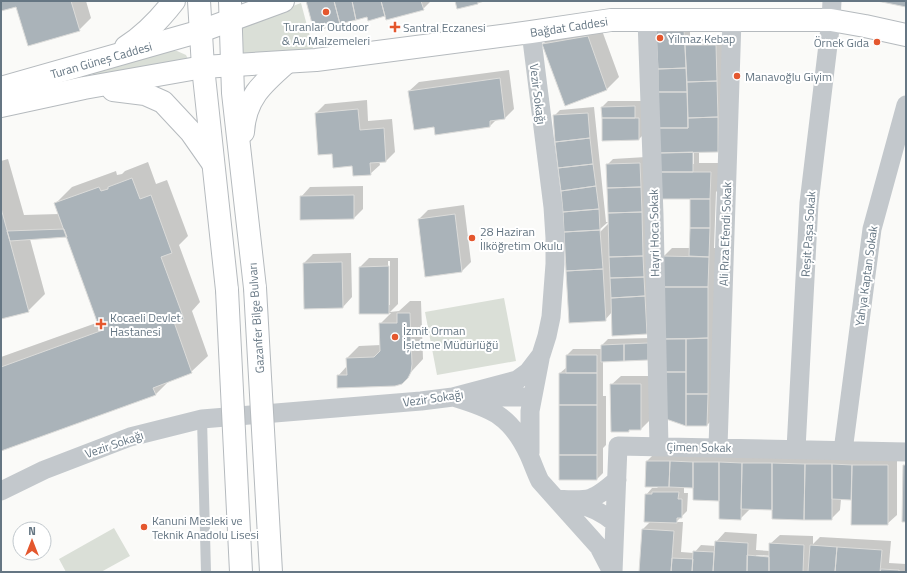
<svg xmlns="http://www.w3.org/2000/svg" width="907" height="573" viewBox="0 0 907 573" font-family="'Titillium Web',sans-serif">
	<rect width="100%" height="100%" fill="#fafaf8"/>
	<path fill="#dadfd7" d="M301 3 313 48 256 57 241 54 240 28 252 21Z
		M166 51H177L186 55 188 59 175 63 93 75 91 72Z
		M504 298 516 361 437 375 425 312Z
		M114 528 130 556 101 572H66L59 559Z"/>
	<path fill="#0003" fill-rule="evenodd" d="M1 1H86L91 18 79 30 16 5 1 10Z
		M307 1H431L423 9 386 15H368Z
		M456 1H487L457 8Z
		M690 23V39H722L727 142 718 151H699V163H720L719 189 716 192 714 248H717L713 419 707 425 667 419 663 257 672 248H690L691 198 657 30ZM692 147H694V164H692Z
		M600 25 619 77 607 89 566 105 543 44 555 32Z
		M509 70 514 109 505 118 497 119 490 126H434L409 91 419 82Z
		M367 100 368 121 392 119 395 152 386 161H379L380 165 370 174 353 165 332 153 319 154 316 113 325 104Z
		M608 101H641L645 133 639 139 603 140 602 107Z
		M594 107 606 222H608L599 230V233L612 220 607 165 613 159 646 157 656 324 647 333 612 312 605 320 565 231 554 116 560 110Z
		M8 159 24 215 59 214 56 203 72 187 116 171 117 175 122 174 125 171 148 162 156 184 167 180 188 236 179 245 200 302 192 311 208 356 191 372 170 380 156 394 1 450V357L99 322 68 236 30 239 45 294 28 311 1 318V161Z
		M363 186V209L354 218 301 197 310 187Z
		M464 205 471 262 462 271 419 219 428 210Z
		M351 253 352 297 343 307 304 263 313 254Z
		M369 258H398V304L390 312 399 311 410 301H421L423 359 401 383 338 376 347 366V358L359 346 381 345 380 324 391 313H360V267ZM388 261H390V305H388Z
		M653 338 654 353 603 361V396H606V445L603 448V473L597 479H560V373L567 367V355L573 349H602V345L608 339Z
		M621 376H650V420L641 429H631L628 431 611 385Z
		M653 455 897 456V515L887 524 852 499H841L840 510 831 519 773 509H750L741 518H720V498L694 487H684V493H688L687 511 676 522H683L681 552 694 553 701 545 716 546V542L725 532 757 534 756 550 770 551V544L780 535 813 536V544L820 537 891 541 889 563 906 564V572H640L643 529 651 521 646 495 652 488H657L659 486 647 461ZM756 555 774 556V558L756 557Z"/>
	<path fill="#aab3b9" stroke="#dcdcda" d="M1 1H71L80 31 28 46 16 7 1 11Z
		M306 1H334L340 24 314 31Z
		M334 1H352L356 20 340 24Z
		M352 1H381L385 16 368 21 367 17 356 20Z
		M381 1H421L424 10 386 20Z
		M455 1H478V4L457 9Z
		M877 1H906V7Z
		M684 29 686 68 658 69 656 30Z
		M588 36 607 90 565 106 542 44Z
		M685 45H716L717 81 687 82Z
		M686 68 687 92H658V69Z
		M500 78 505 119 490 121V127L435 135 434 127 414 130 408 91Z
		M717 81 718 117 688 118 687 82Z
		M658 92H687L688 128H658Z
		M635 106V118H602L601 107Z
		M358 109 360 130 384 128 386 162 370 163 371 175 353 176 352 166 333 168 332 154 318 155 315 113Z
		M588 113 590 138 555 142 553 115Z
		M718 117V152L659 153 658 128H688V118Z
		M602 118H639V140L602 141Z
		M590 138 593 164 558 168 555 142Z
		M693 152V172H660L659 153Z
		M640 163 641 187 607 188 606 164Z
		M593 164 596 186 561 191 558 168Z
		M660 172H711L710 199H660Z
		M132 178 140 199 151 195 172 253 161 257 184 319 174 322 192 373 153 388 156 395 1 451V367L103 330 102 325 99 327 54 203 99 187 101 191 108 189V187Z
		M596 186 599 209 563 212 561 191Z
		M641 187 642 212 608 213 607 188Z
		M354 195V219L300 220V196Z
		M690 199H710V228H690Z
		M1 208 29 312 1 319Z
		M599 209 600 230 564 232 563 212Z
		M642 212 643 256 609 257 608 213Z
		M455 214 462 272 425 277 418 219Z
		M690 228H710L709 257 689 256Z
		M64 229 67 237 10 241 7 231Z
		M600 230 603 269 566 271 564 232Z
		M643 256 644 277 610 278 609 257Z
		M662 256 709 257 708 287H662Z
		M342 262 343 308 304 309 303 263Z
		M389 266V314H359V267Z
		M603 269 606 321 569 323 566 271Z
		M644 277 645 296 611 298 610 278Z
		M662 287H708V338L663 339Z
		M645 296 647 334 612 336 611 298Z
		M397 313H410L412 364 411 372 408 378 402 384 395 386 337 388V375H347L346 358 374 357 380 351 379 323H397Z
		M708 338V394H686V339Z
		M663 339H686V372H664Z
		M648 343V360L624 361V344Z
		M624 344V361L601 362V345Z
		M566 355H597V373H566Z
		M664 372H686V426L666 419Z
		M559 373H597V405H559Z
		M610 384H641V430H629V432H611Z
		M686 394H708L707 426H686Z
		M559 405H597V455H559Z
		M559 455H597V480H559Z
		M646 461H670L669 487H645Z
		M670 461 693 462V488L669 487Z
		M693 462H719V501L693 500Z
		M719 462 742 463 741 520 719 519Z
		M742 463H772V510L741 509Z
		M772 463 805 464 804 520 772 519Z
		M805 464H832V520H804Z
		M832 464 852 465 851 500 832 499Z
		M852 465H888V525H851Z
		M903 465H906V522H902Z
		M652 492H679L678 499H682V518H677V523L644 522 645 494H652Z
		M642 529 674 531 671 572H639Z
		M715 541 748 543 747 572H713Z
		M769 543 804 545 803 572H769Z
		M810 545 837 547 835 572H808Z
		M837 547 882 550 880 572H835Z
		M693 551 714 552 713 572H692Z
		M747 555 769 557V572H747Z
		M672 558 693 559 692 572H671Z
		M881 569 899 570V572H880Z"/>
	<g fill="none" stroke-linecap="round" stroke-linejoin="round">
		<g stroke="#b5babe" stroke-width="24">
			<g id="primary">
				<path d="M199 1 203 67 227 290"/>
				<path d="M230 1 233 93 255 288"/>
				<path d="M126 47C145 35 160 19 174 1"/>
				<path id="s1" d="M1 88 201 31 283 1"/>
				<path d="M113 90 145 94 163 102 191 132 212 162"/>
				<path id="s2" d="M1 106 84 88 203 67 316 60 531 32 611 20H831L865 26 906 35"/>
				<path d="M243 132C245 98 263 83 287 62"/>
			</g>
		</g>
		<path stroke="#c3c8cc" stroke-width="10" d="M202 419 206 572"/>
		<path stroke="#c3c8cc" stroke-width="19" d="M647 20 654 215 659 446
			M453 397C493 409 511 416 529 455 533 464 536 473 540 481L599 547 612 572
			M481 397H532
			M718 447 732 20
			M796 449 809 203 831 20 832 1
			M843 451 872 229 906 105
			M530 453V411L540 359
			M1 491 44 470 130 437 202 419 421 401 453 397 517 380 528 372 541 355 547 336 551 317 555 264V238L553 207 531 32
			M556 499C589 501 592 502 617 480
			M573 503C589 506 602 512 615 523
			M613 572 618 446 906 452"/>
		<use href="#primary" stroke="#fff" stroke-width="22"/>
		<g stroke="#b5babe" stroke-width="24" stroke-linecap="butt">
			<path id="primary-bridge" d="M255 288 271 572
				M227 290 241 572"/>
		</g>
		<use href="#primary-bridge" stroke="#fff" stroke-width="22"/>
	</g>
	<g fill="#e4572e" stroke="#fff" stroke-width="1.5">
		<circle cx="326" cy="12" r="4"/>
		<path d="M393 21h4v4h4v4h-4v4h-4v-4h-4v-4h4z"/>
		<circle cx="660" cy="38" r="4"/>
		<circle cx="877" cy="42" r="4"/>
		<circle cx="737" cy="76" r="4"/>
		<circle cx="472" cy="238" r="4"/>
		<path d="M99 318h4v4h4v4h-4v4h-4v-4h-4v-4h4z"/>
		<circle cx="395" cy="337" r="4"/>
		<circle cx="144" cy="527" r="4"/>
	</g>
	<g text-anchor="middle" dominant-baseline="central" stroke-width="4" stroke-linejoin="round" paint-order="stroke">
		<g font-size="12" fill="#657683" stroke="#fff" text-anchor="start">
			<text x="326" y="26" text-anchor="middle">Turanlar Outdoor<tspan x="326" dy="14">&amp; Av Malzemeleri</tspan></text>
			<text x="403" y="27">Santral Eczanesi</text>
			<text x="668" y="38">Yilmaz Kebap</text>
			<text x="869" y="42" text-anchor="end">Örnek Gıda</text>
			<text x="745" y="76">Manavoğlu Giyim</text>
			<text x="480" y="231">28 Haziran<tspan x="480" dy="14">İlköğretim Okulu</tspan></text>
			<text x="110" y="317">Kocaeli Devlet<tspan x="110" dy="14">Hastanesi</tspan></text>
			<text x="403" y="330">İzmit Orman<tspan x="403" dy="14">İşletme Müdürlüğü</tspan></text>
			<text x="152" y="520">Kanuni Mesleki ve<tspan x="152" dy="14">Teknik Anadolu Lisesi</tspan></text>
		</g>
		<g font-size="12" fill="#657683" stroke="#fff">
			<text stroke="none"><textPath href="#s2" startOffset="574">Bağdat Caddesi</textPath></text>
			<text stroke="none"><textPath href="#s1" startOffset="104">Turan Güneş Caddesi</textPath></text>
			<text transform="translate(538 94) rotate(83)">Vezir Sokağı</text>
			<text transform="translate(654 233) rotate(-91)">Hayri Hoca Sokak</text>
			<text transform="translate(725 234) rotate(-88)">Ali Rıza Efendi Sokak</text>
			<text transform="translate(808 234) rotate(-86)">Reşit Paşa Sokak</text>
			<text transform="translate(866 276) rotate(-82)">Yahya Kaptan Sokak</text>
			<text transform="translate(256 318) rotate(-94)">Gazanfer Bilge Bulvarı</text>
			<text transform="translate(433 398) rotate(-8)">Vezir Sokağı</text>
			<text transform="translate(114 444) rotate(-19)">Vezir Sokağı</text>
			<text transform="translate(699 447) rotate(1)">Çimen Sokak</text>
		</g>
	</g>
	<rect width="907" height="573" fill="none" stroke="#657683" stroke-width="4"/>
	<g transform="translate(32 541)"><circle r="19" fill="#ffffff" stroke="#c1c8cd"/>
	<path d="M0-3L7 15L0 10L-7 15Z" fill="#e4572e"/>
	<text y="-6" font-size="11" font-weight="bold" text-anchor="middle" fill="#657683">N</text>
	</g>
</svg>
